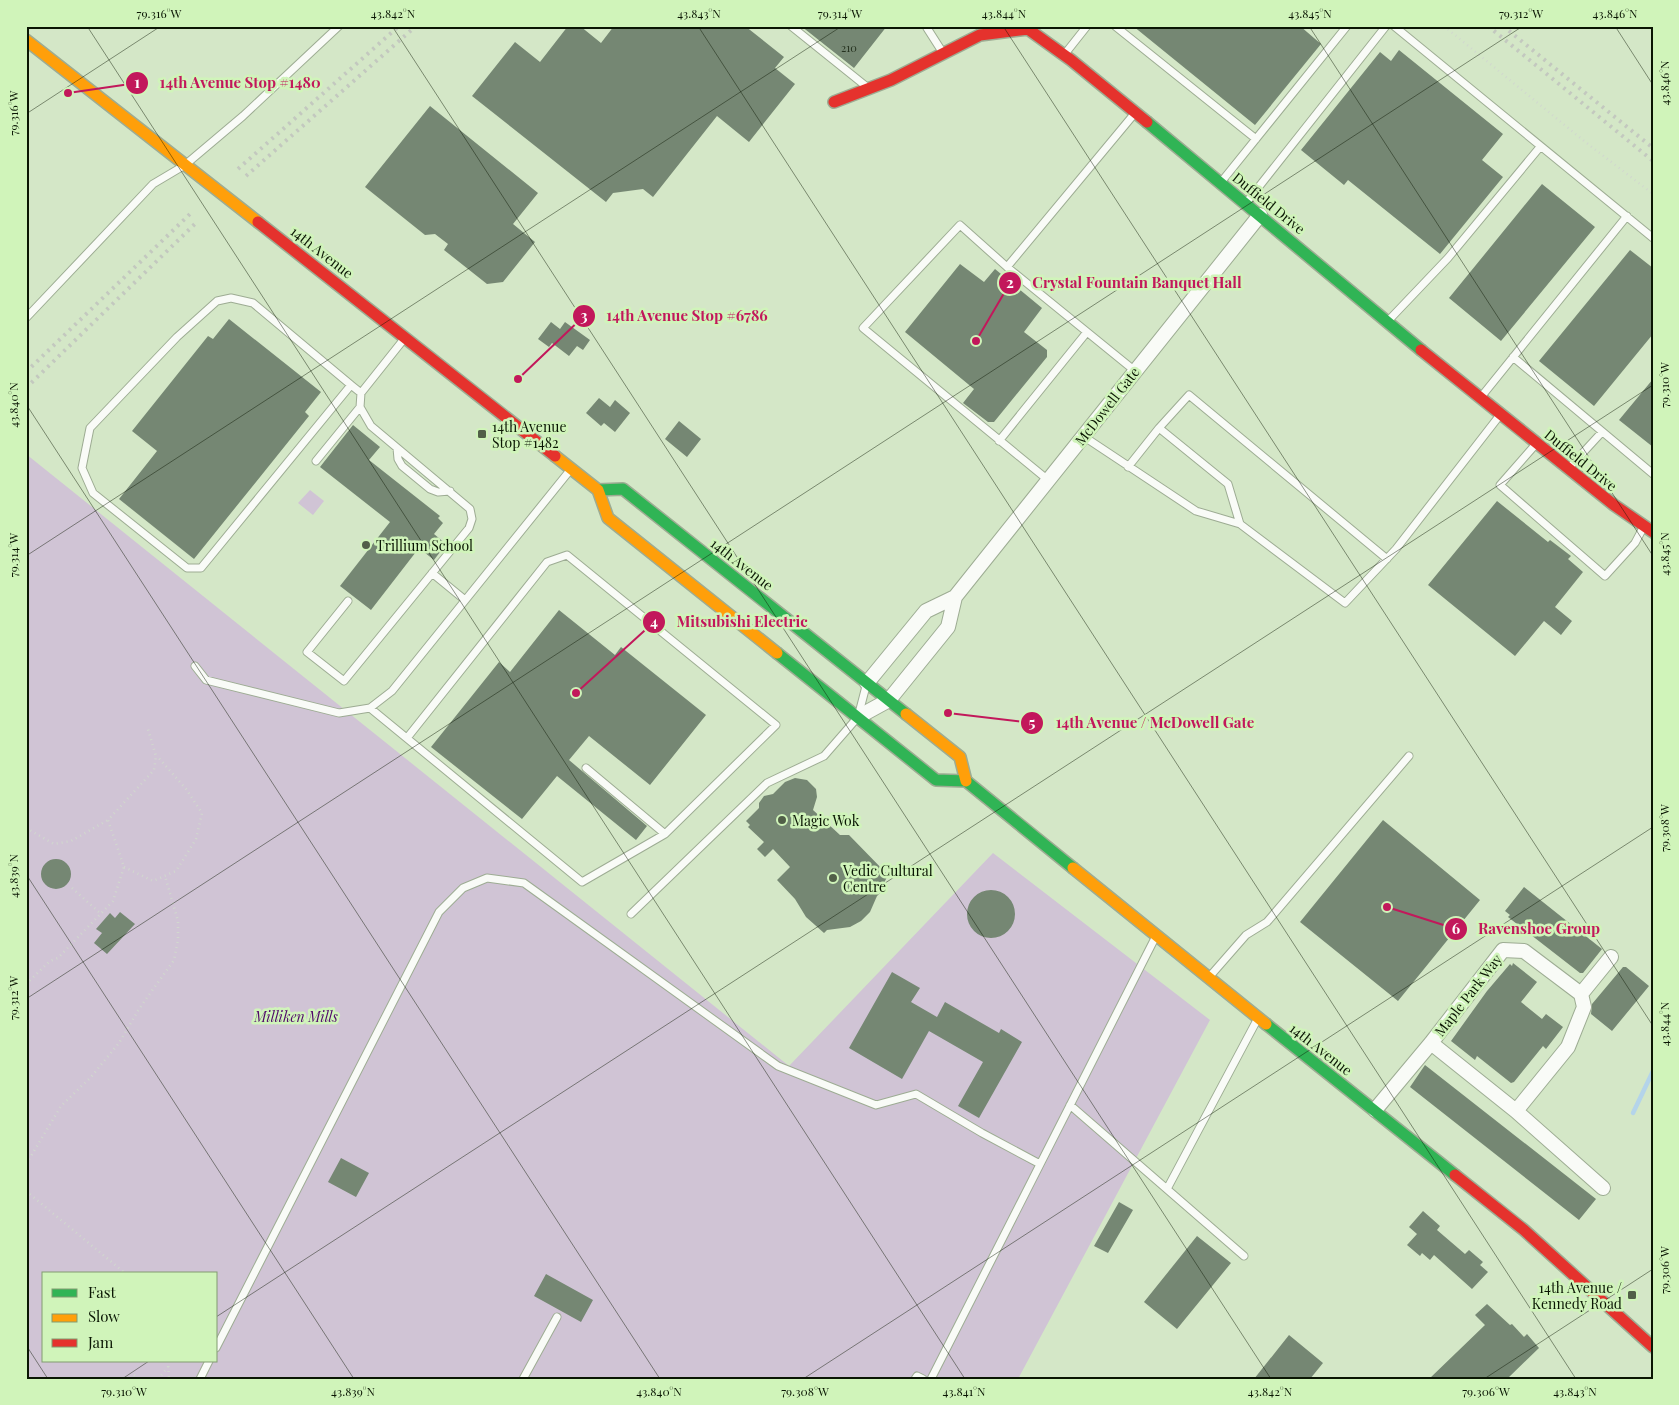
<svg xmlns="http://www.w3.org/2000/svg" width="1679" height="1405" viewBox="0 0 1679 1405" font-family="'Playfair Display',serif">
	<rect width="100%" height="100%" fill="#d4e7c7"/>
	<path fill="#d0c4d5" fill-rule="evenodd" d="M26 454 789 1066 993 853 1210 1020 1018 1379H26ZM44 1274H216V1361H44Z
		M310 490 324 501 313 515 298 503Z"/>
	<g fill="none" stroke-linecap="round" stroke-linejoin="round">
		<path stroke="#b4d4ea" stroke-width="4.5" d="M1633 1113 1653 1071"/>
	</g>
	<path fill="#758773" d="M568 26H580L601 43 614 26H745L784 57 775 68 795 84 749 142 717 116 653 197 643 189 613 193 606 202 472 96 515 42 540 62Z
		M801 26H887L854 68Z
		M1133 26H1300L1321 44 1255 125Z
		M1399 50 1503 134 1482 160 1503 177 1440 254 1348 180 1344 185 1301 150 1380 52 1391 61Z
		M430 106 538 193 513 224 535 242 503 282 487 284 444 250 448 244 435 234 425 235 365 187Z
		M1542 184 1595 227 1501 341 1449 298Z
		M1630 250 1653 268V334L1594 406 1539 361Z
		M960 264 984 282 995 269 1042 308 1024 332 1047 350V357L994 422H988L963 403 974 389 905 332Z
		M229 319 321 392 305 412 309 416 194 559 119 499 157 451 132 431 208 336 213 339Z
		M551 322 560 329 565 322 590 340 583 350 577 346 569 356 552 343 549 347 538 339Z
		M1653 379V447L1619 420Z
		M599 398 610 407 615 400 630 413 615 432 604 423 601 426 586 413Z
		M679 421 701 439 687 457 665 439Z
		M353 425 380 447 369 460 440 516 438 518 443 523 434 534 446 544 434 560 419 548 371 610 340 586 390 522 320 467Z
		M1497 501 1548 542 1550 540 1571 556 1568 559 1583 572 1555 607 1572 621 1561 635 1544 621 1515 656 1428 585Z
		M559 610 615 655 621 647 706 715 650 785 589 736 569 760 647 826 636 840 557 776 522 819 431 747 499 662 510 672Z
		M795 778 807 780 816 789 817 797 813 810 840 835H849L888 875 882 887 884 889 877 896 870 912 861 921 850 927 827 930 824 933 806 917 795 899 777 880 790 867 773 849 765 857 757 849 764 842 748 827 750 825 746 821 759 808V803L764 796 773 794 785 782Z
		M1383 820 1480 900 1398 1001 1300 922Z
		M41 874a15 15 0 1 1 30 0a15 15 0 1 1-30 0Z
		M1524 887 1602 949 1583 973H1580L1508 917 1510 915 1505 911Z
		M967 914a24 24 0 1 1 48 0a24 24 0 1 1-48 0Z
		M120 912 135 924 107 954 94 943 102 933 96 929 110 913 115 918Z
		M1513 963 1537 982 1521 1002 1542 1019 1546 1014 1563 1027 1546 1049 1543 1046 1514 1082 1511 1083 1477 1056 1475 1060 1451 1041 1487 991 1510 964 1512 966Z
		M1623 967H1626L1649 986 1612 1031 1591 1014 1592 1004Z
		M892 972 920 988 911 1002 937 1017 945 1002 999 1033 1001 1029 1022 1042 979 1118 958 1106 983 1062 929 1031 902 1079 849 1048Z
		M1425 1065 1596 1199 1579 1220 1410 1087Z
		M341 1158 369 1173 356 1197 328 1182Z
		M1119 1202 1133 1210 1108 1253 1094 1246Z
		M1423 1211 1440 1226 1437 1230 1465 1254 1469 1250 1483 1262 1480 1265 1488 1272 1472 1289 1434 1255 1430 1260 1422 1253 1420 1256 1407 1245 1417 1234 1409 1227Z
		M1197 1236 1231 1263 1177 1329 1144 1302Z
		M546 1274 593 1300 581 1322 534 1296Z
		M1487 1304 1510 1325 1512 1324 1524 1337 1527 1334 1539 1348 1507 1379H1429L1485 1325 1475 1315Z
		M1289 1335 1323 1363 1310 1379H1254Z"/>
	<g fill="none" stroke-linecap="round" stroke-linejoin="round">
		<g stroke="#9dac93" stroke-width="9">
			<path id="lane" d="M791 26 867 87
				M929 26 927 28 943 53
				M1115 26 1256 139
				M1394 26 1653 238
				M1064 55 1087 26
				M1222 181 1347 26
				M1246 203 1386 26
				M1007 267 1135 113
				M26 318 153 184 185 165 243 116 339 26
				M1388 321 1448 258 1540 147
				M1513 357 1653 474
				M351 385 253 303 231 298 217 301 177 337 90 428 82 468 93 493 187 568H201L351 385 361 393 404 339
				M1481 397 1627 216
				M1083 436 1196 511 1240 524
				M999 441 1087 332
				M1536 444 1500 485 1605 576 1635 543 1643 528
				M397 448 398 459 402 466 430 489 438 492 450 491
				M316 461 360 407
				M1128 467 1159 428
				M1568 469 1602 432
				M1048 480 863 328 960 225 1007 267 1135 371
				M1387 559 1189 395 1159 428 1228 484 1240 524 1345 603 1396 549 1500 415
				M432 573 465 600
				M348 601 307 652 344 681 469 528 472 519 470 509 371 426 360 407 361 393
				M195 666 206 680 339 713 370 708 392 691 571 469
				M370 708 582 882 665 834
				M407 738 547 562 567 555 776 725 665 834 586 768
				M631 914 767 783 824 756 858 717 866 686
				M1211 975 1246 935 1267 922 1409 756
				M1070 1105 1244 1256
				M1167 1189 1257 1020
				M216 1348 439 912 463 888 487 878 524 883 778 1066 876 1105 916 1094 982 1133 1040 1164
				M200 1379 209 1361
				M523 1379 557 1317
				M915 1379 917 1376 923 1379
				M931 1379 1155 938"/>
		</g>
		<g stroke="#9dac93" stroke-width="16">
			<path id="street" d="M867 683 926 611 955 597 1260 215
				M858 717 889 700 948 627 955 597
				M1581 994 1611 957
				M1431 1043 1516 1111 1603 1188
				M1375 1110 1431 1043 1503 950 1524 951 1581 994 1584 1007 1568 1047 1516 1111"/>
		</g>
		<g stroke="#9dac93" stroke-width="14">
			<path id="fast" d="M1147 122 1421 350
				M598 490 623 489 906 714
				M777 653 936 780 966 781 1073 868
				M1266 1024 1455 1175"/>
		</g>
		<g stroke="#9dac93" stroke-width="14">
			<path id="slow" d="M26 40 258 222
				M555 456 598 490 608 518 777 653
				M906 714 960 757 966 781
				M1073 868 1266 1024"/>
		</g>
		<g stroke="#9dac93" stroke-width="14">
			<path id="jam" d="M834 102 891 80 980 35 1028 29 1071 60 1147 122
				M258 222 555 456
				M1421 350 1614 505 1653 532
				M1455 1175 1524 1230 1653 1347"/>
		</g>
		<path stroke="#d1d8ce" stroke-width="2.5" stroke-dasharray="1 4" stroke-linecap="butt" d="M1444 26 1584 141 1653 194
			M26 828 54 844 71 841 108 820
			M124 867 153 881 176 871 196 839 202 813 186 789 157 756
			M72 888 100 913
			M26 984 50 961 58 958 113 901 124 867 108 820 154 770 156 756 147 726
			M26 1184 28 1161 61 1106 91 1077 119 1043 139 1009 174 960 178 940V921L165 876
			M26 1191 126 1274
			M168 1361 169 1379
			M134 1375 140 1379
			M158 1379 168 1367"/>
		<use href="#lane" stroke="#f9fbf7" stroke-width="7"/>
		<use href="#street" stroke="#f9fbf7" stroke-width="14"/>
		<use href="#fast" stroke="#30b455" stroke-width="11"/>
		<use href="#slow" stroke="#ff9f0a" stroke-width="11"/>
		<use href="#jam" stroke="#e5322d" stroke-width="11"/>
		<path stroke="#c3c8bf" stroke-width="4" stroke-dasharray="2.5 5" stroke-linecap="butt" d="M1488 26 1653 161
			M1503 26 1653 148
			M238 169 399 26
			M246 176 416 26
			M26 372 190 214
			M26 388 198 221"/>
	</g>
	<path fill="none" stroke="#0a1603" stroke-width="1" stroke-opacity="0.45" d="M87 26 965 1379M392 26 1271 1379M698 26 1576 1379M1003 26 1653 1026M1309 26 1653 556M1615 26 1653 85M26 114 161 26M26 404 660 1379M26 556 842 26M26 874 354 1379M26 999 1523 26M216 1317 1653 385M26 1345 48 1379M122 1379 149 1361M803 1379 1653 827M1484 1379 1653 1269"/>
	<g fill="#515f48" stroke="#d0f4ba" stroke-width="2">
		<rect x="477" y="429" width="10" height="10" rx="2.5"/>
		<circle cx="366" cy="545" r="5"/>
		<circle cx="782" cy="820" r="5"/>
		<circle cx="833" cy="878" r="5"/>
		<rect x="1627" y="1290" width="10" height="10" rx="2.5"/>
	</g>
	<g text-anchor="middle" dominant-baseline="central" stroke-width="5" stroke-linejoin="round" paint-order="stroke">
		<g font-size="11" fill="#25321f">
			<text x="849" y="47">210</text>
		</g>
		<g font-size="14" fill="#0a1603" stroke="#d0f4ba">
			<text transform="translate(1269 203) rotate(39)">Duffield Drive</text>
			<text transform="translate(322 252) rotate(38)">14th Avenue</text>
			<text transform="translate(1107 406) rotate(-52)">McDowell Gate</text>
			<text transform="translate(1581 460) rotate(39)">Duffield Drive</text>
			<text transform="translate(742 564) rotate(38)">14th Avenue</text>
			<text transform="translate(1468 995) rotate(-52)">Maple Park Way</text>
			<text transform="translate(1321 1049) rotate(38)">14th Avenue</text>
		</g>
		<g font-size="14" fill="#0a1603" stroke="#d0f4ba" text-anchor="start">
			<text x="492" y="426">14th Avenue<tspan x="492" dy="16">Stop #1482</tspan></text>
			<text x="376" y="545">Trillium School</text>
			<text x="792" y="820">Magic Wok</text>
			<text x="843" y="870">Vedic Cultural<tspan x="843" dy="16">Centre</tspan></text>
			<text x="1622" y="1287" text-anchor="end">14th Avenue /<tspan x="1622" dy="16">Kennedy Road</tspan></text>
		</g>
		<g font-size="14" font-style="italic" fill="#50076a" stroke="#d0f4ba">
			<text x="296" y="1016">Milliken Mills</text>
		</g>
	</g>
	<path fill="none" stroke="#c2185b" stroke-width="2" d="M68 93L137 83M976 341L1010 283M518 379L584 316M576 693L654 622M948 713L1032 723M1387 907L1456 929"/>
	<g fill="#c2185b" stroke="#d0f4ba" stroke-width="2">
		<circle cx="68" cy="93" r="5"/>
		<circle cx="976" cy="341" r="5"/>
		<circle cx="518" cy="379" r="5"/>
		<circle cx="576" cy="693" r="5"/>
		<circle cx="948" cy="713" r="5"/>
		<circle cx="1387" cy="907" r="5"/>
		<circle cx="137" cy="83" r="12"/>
		<circle cx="1010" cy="283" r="12"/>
		<circle cx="584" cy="316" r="12"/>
		<circle cx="654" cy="622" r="12"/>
		<circle cx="1032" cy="723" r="12"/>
		<circle cx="1456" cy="929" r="12"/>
	</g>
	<g font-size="15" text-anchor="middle" font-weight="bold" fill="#fff">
		<text x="137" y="88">1</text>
		<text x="1010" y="288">2</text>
		<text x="584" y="321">3</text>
		<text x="654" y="627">4</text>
		<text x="1032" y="728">5</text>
		<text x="1456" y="934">6</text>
	</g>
	<g font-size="15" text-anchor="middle" font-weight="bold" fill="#c2185b" stroke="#d0f4ba" stroke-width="5" stroke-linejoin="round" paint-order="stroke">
		<text x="240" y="88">14th Avenue Stop #1480</text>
		<text x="1137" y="288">Crystal Fountain Banquet Hall</text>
		<text x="687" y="321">14th Avenue Stop #6786</text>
		<text x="742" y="627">Mitsubishi Electric</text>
		<text x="1155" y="728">14th Avenue / McDowell Gate</text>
		<text x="1539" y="934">Ravenshoe Group</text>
	</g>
	<rect width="1679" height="1405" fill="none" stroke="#d0f4ba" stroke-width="55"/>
	<rect x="42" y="1272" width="175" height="90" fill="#d0f4ba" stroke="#819b71"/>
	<rect x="52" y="1289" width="25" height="8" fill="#30b455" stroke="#819b71"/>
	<text x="88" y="1298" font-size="15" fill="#0a1603">Fast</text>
	<rect x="52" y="1314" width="25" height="8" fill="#ff9f0a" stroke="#819b71"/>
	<text x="88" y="1322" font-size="15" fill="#0a1603">Slow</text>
	<rect x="52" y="1339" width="25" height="8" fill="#e5322d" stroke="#819b71"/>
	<text x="88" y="1348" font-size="15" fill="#0a1603">Jam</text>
	<rect x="28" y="28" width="1624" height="1350" fill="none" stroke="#0a1603" stroke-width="2"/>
	<g font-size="12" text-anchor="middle" fill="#0a1603">
		<text x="159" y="18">79.316°W</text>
		<text x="393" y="18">43.842°N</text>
		<text x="699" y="18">43.843°N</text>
		<text x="840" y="18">79.314°W</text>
		<text x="1004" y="18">43.844°N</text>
		<text x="1310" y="18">43.845°N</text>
		<text x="1521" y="18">79.312°W</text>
		<text x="1615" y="18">43.846°N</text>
		<text transform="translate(1665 83) rotate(-90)" y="4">43.846°N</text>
		<text transform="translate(14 113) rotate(-90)" y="4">79.316°W</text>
		<text transform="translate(1665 385) rotate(-90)" y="4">79.310°W</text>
		<text transform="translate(14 405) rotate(-90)" y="4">43.840°N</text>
		<text transform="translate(1665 554) rotate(-90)" y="4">43.845°N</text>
		<text transform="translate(14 555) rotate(-90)" y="4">79.314°W</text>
		<text transform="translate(1665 828) rotate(-90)" y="4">79.308°W</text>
		<text transform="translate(14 876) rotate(-90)" y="4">43.839°N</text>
		<text transform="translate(14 998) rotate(-90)" y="4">79.312°W</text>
		<text transform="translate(1665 1024) rotate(-90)" y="4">43.844°N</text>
		<text transform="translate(1665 1270) rotate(-90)" y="4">79.306°W</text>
		<text x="124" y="1396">79.310°W</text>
		<text x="353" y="1396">43.839°N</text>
		<text x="659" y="1396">43.840°N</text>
		<text x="805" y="1396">79.308°W</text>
		<text x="964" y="1396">43.841°N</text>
		<text x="1270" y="1396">43.842°N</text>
		<text x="1486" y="1396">79.306°W</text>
		<text x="1575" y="1396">43.843°N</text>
	</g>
</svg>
